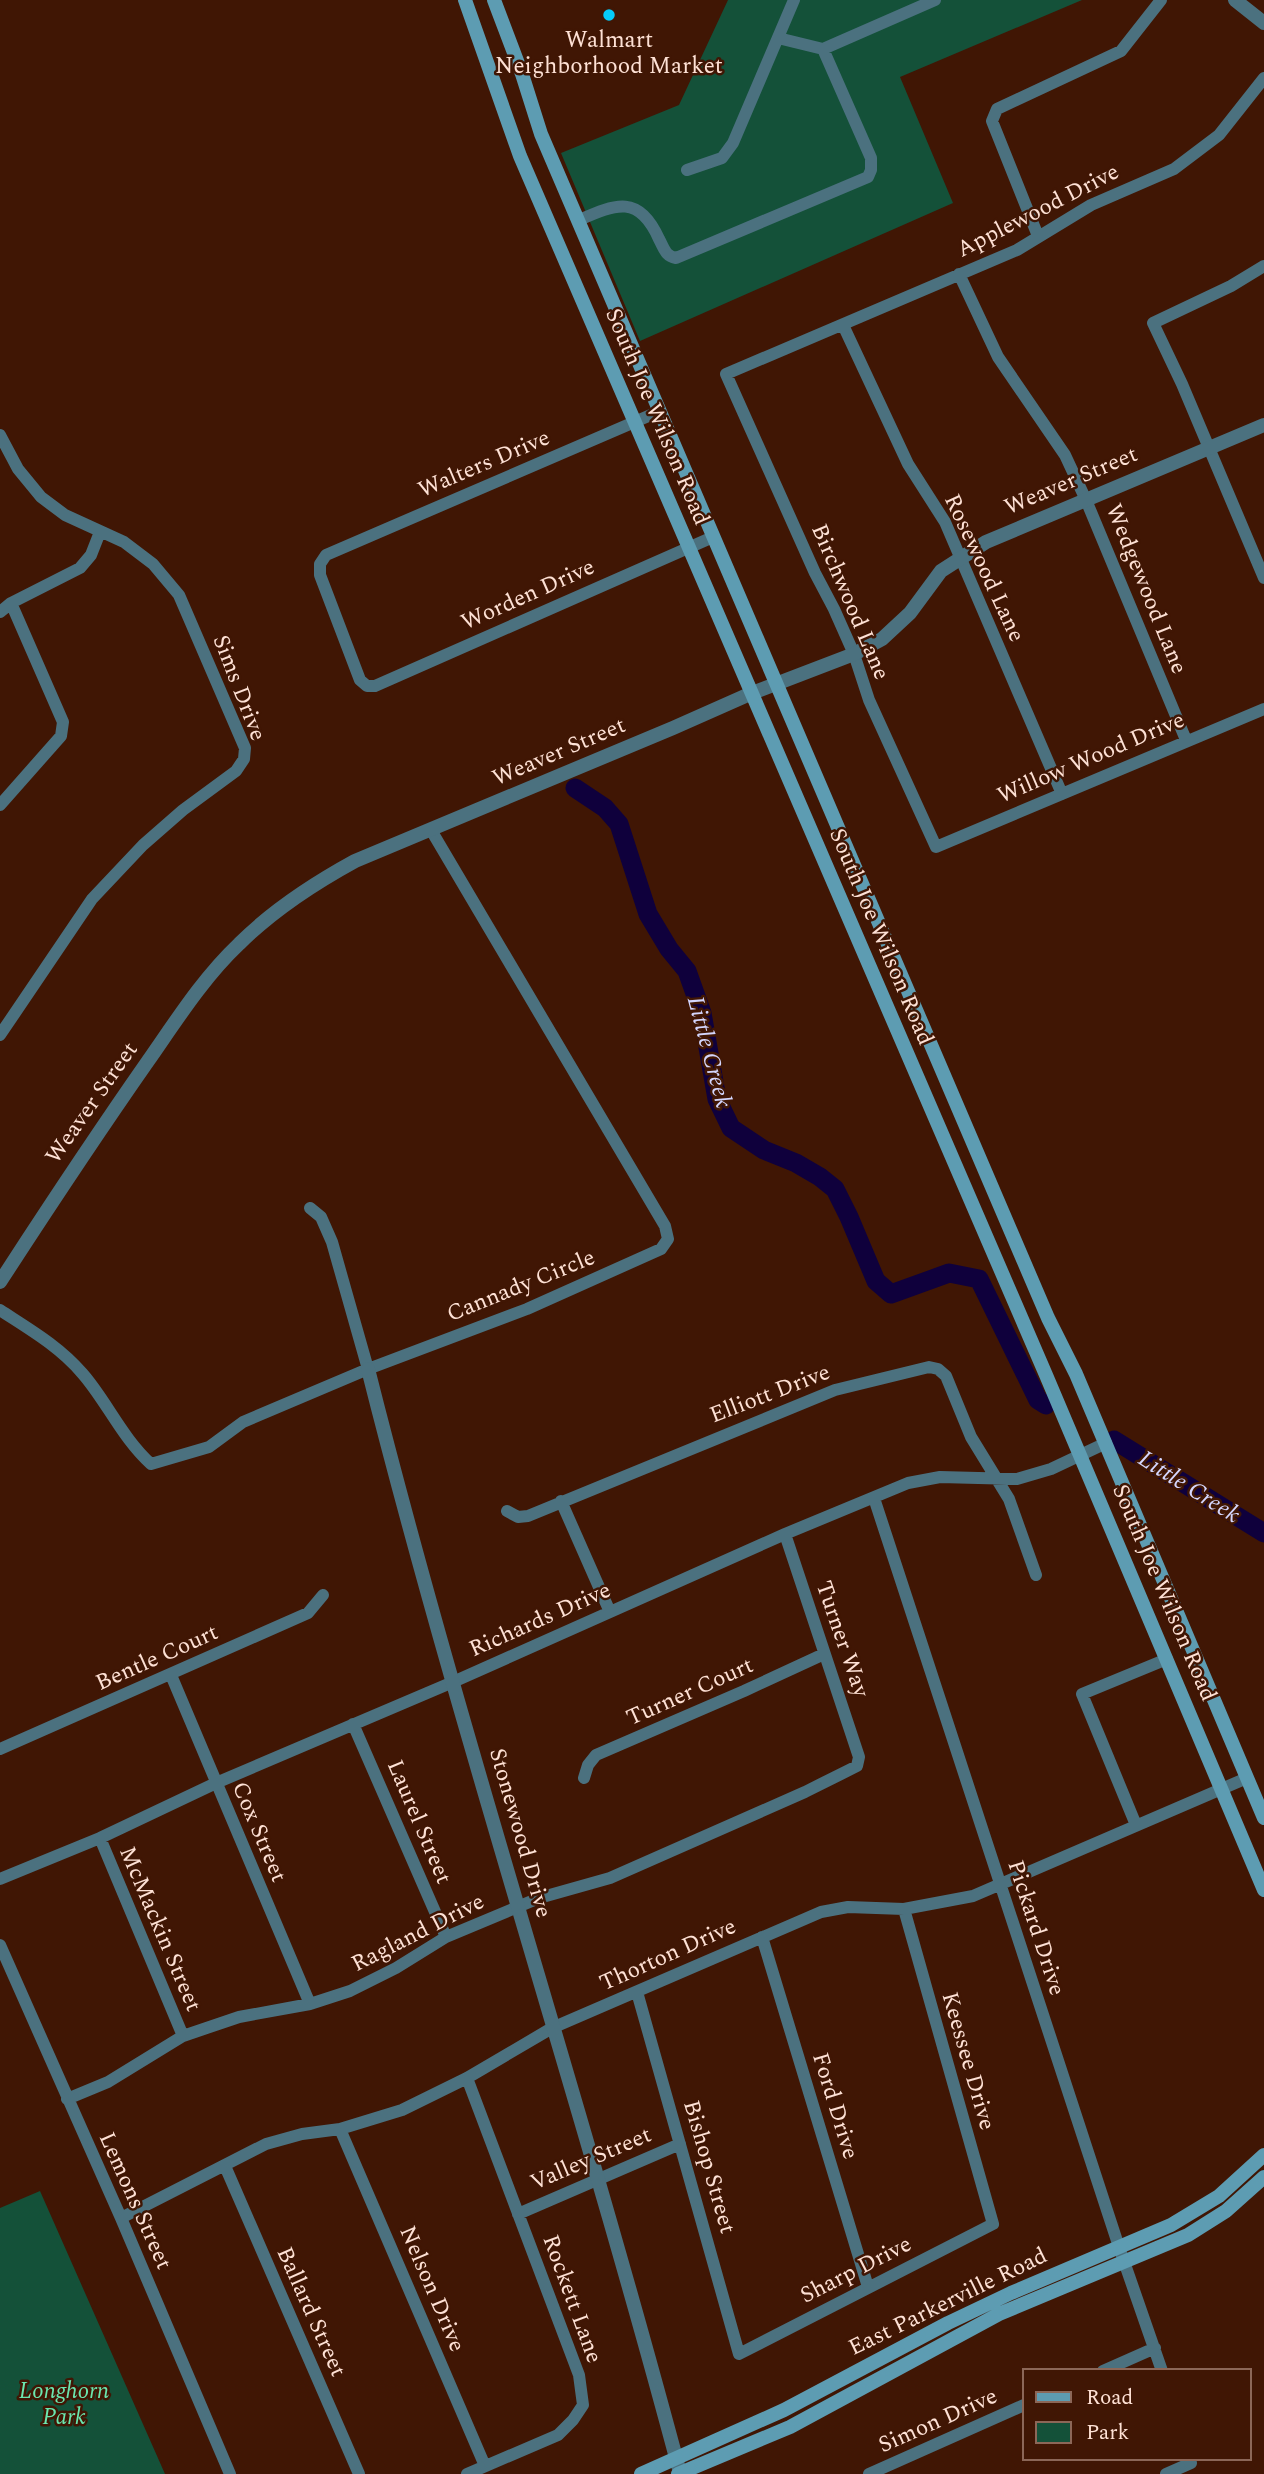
<svg xmlns="http://www.w3.org/2000/svg" width="1264" height="2474" viewBox="0 0 1264 2474" font-family="Spectral,serif">
	<rect width="100%" height="100%" fill="#401604"/>
	<path fill="#145139" d="M728 0H1082L900 77 953 203 640 341 561 153 679 105Z
		M40 2191 165 2474H0V2208Z"/>
	<g fill="none" stroke-linecap="round" stroke-linejoin="round">
		<path stroke="#0f003c" stroke-width="19" d="M575 788 605 808 619 824 648 914 669 949 687 971 702 1013 717 1099 731 1128 764 1150 796 1163 820 1177 835 1189 849 1217 876 1281 891 1294 949 1273 979 1279 1038 1400 1046 1405
			M1114 1440 1264 1533"/>
		<path stroke="#4b717f" stroke-width="12" d="M778 38 823 49
			M1264 78 1219 135 1174 169 1091 205 1017 250 726 374 815 573 834 609 854 654 869 700 936 847 1264 709
			M687 170 722 158 733 143 794 0
			M579 220C616 204 639 194 659 239 664 248 665 256 676 258L868 177 871 170V158L823 49 935 0
			M1038 236 992 121 997 109 1121 51 1161 0
			M1264 266 1231 286 1153 323 1182 384 1264 578
			M959 274 998 357 1065 455 1086 500 1186 740
			M843 325 908 464 945 522 1062 794
			M660 411 326 555 320 564V575L360 680 367 686H375L713 537
			M0 435 18 469 41 497 65 515 124 542 153 564 179 595 245 748 244 759 236 771 183 810 143 845 92 899 0 1035
			M0 612 11 603 80 568 91 555 100 532
			M0 805 61 736 63 722 11 603
			M310 1208 321 1217 332 1242 368 1369
			M0 1310C29 1329 59 1346 82 1373 106 1400 122 1438 151 1464L209 1447 243 1422 368 1369 527 1309 661 1249 668 1239 665 1226 431 830
			M874 1498 1119 2247 1162 2371
			M561 1501 610 1612
			M507 1511 518 1517 528 1516 835 1390 929 1367 938 1369 946 1376 971 1437 1009 1499 1036 1575
			M171 1675 310 2004
			M353 1724 446 1937
			M0 1749 308 1613 323 1595
			M584 1778 588 1765 596 1755 744 1691 824 1654
			M1136 1825 1082 1694 1167 1659
			M100 1838 183 2036
			M0 1879 100 1838 216 1783 453 1682 785 1534 908 1483 940 1477 1017 1479 1051 1469 1106 1443
			M762 1937 868 2287
			M0 1945 121 2218 230 2474
			M637 1992 739 2354 993 2224 904 1909
			M67 2099 108 2082 183 2036 239 2017 310 2004 350 1991 396 1968 446 1937 539 1898 610 1878 805 1792 857 1766 859 1757 785 1534
			M340 2129 485 2466
			M225 2166 359 2474
			M518 2214 680 2144
			M121 2218 266 2144 302 2134 340 2129 402 2110 467 2078 552 2028 821 1912 848 1907 904 1909 973 1896 1247 1778
			M1103 2371 1155 2348
			M467 2474 558 2435 573 2420 583 2405 579 2375 467 2078
			M869 2474 1024 2405
			M1166 2474 1191 2463"/>
		<path stroke="#4b717f" stroke-width="14" d="M1235 0 1264 23
			M0 1282C48 1208 97 1134 148 1061 176 1021 203 978 239 944 273 910 313 884 355 861L673 728 752 693 854 654 882 639 910 613 941 571 986 542 1264 425
			M368 1369C461 1738 581 2101 679 2469"/>
		<path stroke="#5d9cb2" stroke-width="14" d="M465 0 520 156 1046 1375 1264 1890
			M494 0 522 74 541 134 1048 1318 1076 1374 1264 1818
			M641 2474 784 2410 948 2323 1011 2293 1171 2225 1219 2196 1264 2155
			M678 2474 790 2427 999 2314 1188 2235 1226 2211 1264 2177"/>
	</g>
	<circle fill="#05cbf9" stroke="#401604" stroke-width="2.5" cx="609" cy="15" r="7"/>
	<g text-anchor="middle" dominant-baseline="central" stroke-width="5" stroke-linejoin="round" paint-order="stroke">
		<g font-size="23" fill="#fee1d5" stroke="#401604">
			<text x="609" y="40">Walmart<tspan x="609" dy="26">Neighborhood Market</tspan></text>
		</g>
		<g font-size="23" fill="#fee1d5" stroke="#401604">
			<text transform="translate(1038 211) rotate(-27)">Applewood Drive</text>
			<text transform="translate(657 417) rotate(67)">South Joe Wilson Road</text>
			<text transform="translate(484 464) rotate(-23)">Walters Drive</text>
			<text transform="translate(1071 481) rotate(-23)">Weaver Street</text>
			<text transform="translate(984 568) rotate(65)">Rosewood Lane</text>
			<text transform="translate(1146 589) rotate(68)">Wedgewood Lane</text>
			<text transform="translate(528 595) rotate(-24)">Worden Drive</text>
			<text transform="translate(850 602) rotate(67)">Birchwood Lane</text>
			<text transform="translate(239 688) rotate(69)">Sims Drive</text>
			<text transform="translate(559 752) rotate(-23)">Weaver Street</text>
			<text transform="translate(1091 758) rotate(-23)">Willow Wood Drive</text>
			<text transform="translate(881 937) rotate(67)">South Joe Wilson Road</text>
			<text transform="translate(92 1103) rotate(-55)">Weaver Street</text>
			<text transform="translate(521 1286) rotate(-22)">Cannady Circle</text>
			<text transform="translate(770 1394) rotate(-21)">Elliott Drive</text>
			<text transform="translate(1164 1593) rotate(67)">South Joe Wilson Road</text>
			<text transform="translate(540 1620) rotate(-24)">Richards Drive</text>
			<text transform="translate(842 1639) rotate(71)">Turner Way</text>
			<text transform="translate(157 1658) rotate(-24)">Bentle Court</text>
			<text transform="translate(690 1692) rotate(-24)">Turner Court</text>
			<text transform="translate(419 1822) rotate(67)">Laurel Street</text>
			<text transform="translate(259 1832) rotate(67)">Cox Street</text>
			<text transform="translate(520 1833) rotate(74)">Stonewood Drive</text>
			<text transform="translate(1036 1928) rotate(72)">Pickard Drive</text>
			<text transform="translate(160 1929) rotate(67)">McMackin Street</text>
			<text transform="translate(418 1933) rotate(-27)">Ragland Drive</text>
			<text transform="translate(668 1955) rotate(-24)">Thorton Drive</text>
			<text transform="translate(968 2061) rotate(74)">Keessee Drive</text>
			<text transform="translate(835 2106) rotate(73)">Ford Drive</text>
			<text transform="translate(591 2159) rotate(-23)">Valley Street</text>
			<text transform="translate(709 2167) rotate(74)">Bishop Street</text>
			<text transform="translate(135 2201) rotate(66)">Lemons Street</text>
			<text transform="translate(856 2270) rotate(-27)">Sharp Drive</text>
			<text transform="translate(432 2289) rotate(67)">Nelson Drive</text>
			<text transform="translate(572 2299) rotate(70)">Rockett Lane</text>
			<text transform="translate(948 2302) rotate(-26)">East Parkerville Road</text>
			<text transform="translate(311 2312) rotate(66)">Ballard Street</text>
			<text transform="translate(938 2421) rotate(-24)">Simon Drive</text>
		</g>
		<g font-size="23" font-style="italic" fill="#6ae6af" stroke="#401604">
			<text x="64" y="2391">Longhorn<tspan x="64" dy="26">Park</tspan></text>
		</g>
		<g font-size="24" font-style="italic" fill="#d4d6fe" stroke="#401604">
			<text transform="translate(709 1052) rotate(75)">Little Creek</text>
			<text transform="translate(1189 1487) rotate(32)">Little Creek</text>
		</g>
	</g>
	<rect x="1023" y="2369" width="228" height="91" fill="#401604" stroke="#8c6758" stroke-width="2"/>
	<rect x="1036" y="2392" width="35" height="10" fill="#5d9cb2" stroke="#8c6758" stroke-width="2"/>
	<text x="1086" y="2404" font-size="21" fill="#fee1d5">Road</text>
	<rect x="1036" y="2422" width="35" height="21" fill="#145139" stroke="#8c6758" stroke-width="2"/>
	<text x="1086" y="2439" font-size="21" fill="#fee1d5">Park</text>
</svg>
